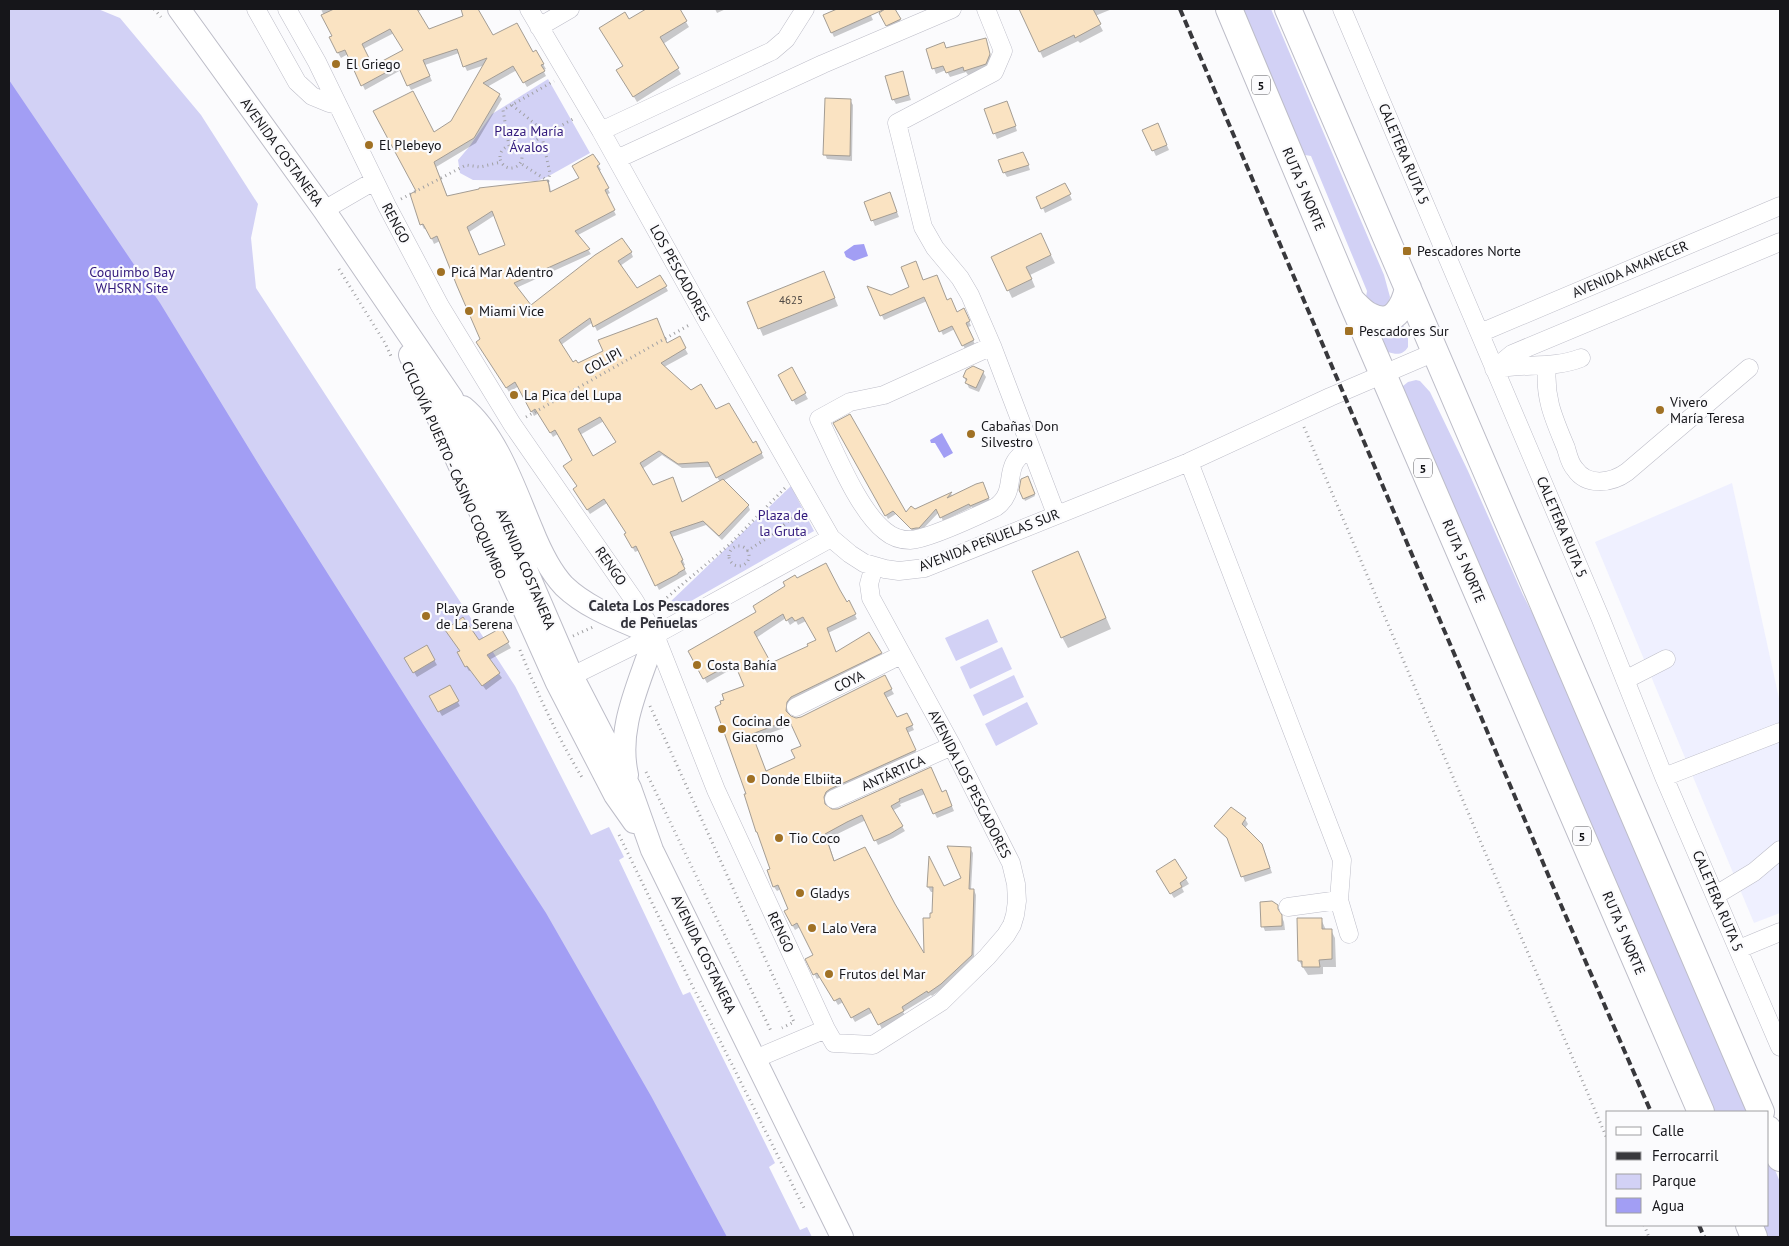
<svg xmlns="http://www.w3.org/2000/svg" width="1789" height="1246" viewBox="0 0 1789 1246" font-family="'PT Sans',sans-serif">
	<rect width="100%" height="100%" fill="#fbfbfd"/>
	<path fill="#eff0ff" d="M1732 483 1780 703V913L1754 923 1595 542Z"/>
	<path fill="#d2d1f5" d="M9 9H98L120 18 201 115 258 204 251 238 256 288 515 686 591 835 609 827 624 857 619 860 683 995 690 992 775 1163 769 1167 800 1230 807 1227 812 1237H571L9 320Z
		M1241 9H1271L1384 275 1390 297 1388 306 1378 308 1366 297 1367 291 1311 156 1305 155Z
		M548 79 590 153 547 177 537 181 473 180 460 173 458 160 469 147 492 114Z
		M1401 320 1408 337V347C1403 355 1397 355 1388 352L1377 326Z
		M1416 380 1420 381 1430 392 1468 471 1523 595 1544 636 1750 1112H1712L1402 391 1403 386 1408 382Z
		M791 486 814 531 670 613 668 604Z
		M988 619 998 642 956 661 945 638Z
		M1002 647 1012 669 970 689 960 667Z
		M1014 675 1024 697 983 716 973 695Z
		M1027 702 1038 724 996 746 985 724Z
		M1768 1153 1780 1182V1237H1766L1761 1225H1768Z"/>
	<path fill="#a29ef4" d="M9 80 160 303 264 473 423 724 546 913 651 1096 727 1237H9Z
		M864 244 868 256 854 261 846 257 844 252 854 245Z
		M942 433 953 453 944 458 935 443H931L930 440Z"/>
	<path fill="#0003" fill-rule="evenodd" d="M321 9H422L418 12 428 30 465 17 463 12 468 9H476L493 37 533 54 536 52 546 69 543 70 546 76 527 87 517 70 487 87 499 95 502 99 476 143 436 167 448 198 548 181 550 186 551 193 581 178 593 156 601 170 598 171 610 193 606 195 616 215 578 235 591 254 516 288 531 306 631 252 633 257 620 266 636 290 660 276 668 291 597 331 593 322 561 345 573 363 577 364 667 344 679 338 688 354 664 367 716 411 753 445 759 448 764 458 723 481 748 505 750 510 722 540 706 525 672 537 685 565 683 566 687 574 659 590 640 550 635 552 626 535 627 534 607 503 590 514 574 489 579 487 574 460 559 433 553 437 539 413 534 416 519 386 509 392 477 342 481 339 440 241 434 244 427 228 424 229 422 225 412 194 417 192 434 134 452 122 485 65 467 71 459 53 425 65 432 81 411 90 401 70 365 90 348 54 341 58 338 53 331 37 333 36ZM394 33 405 51 372 67 363 49ZM495 215 506 246 480 257 469 232ZM604 421 617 443 593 458 580 435ZM662 455 682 468 711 467 720 482 682 503 652 487 642 469Z
		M649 9H678L689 27 663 44 681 74 637 102 618 70 624 66 629 21Z
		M715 9H726L717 13Z
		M840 9H868L873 20 834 37 824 16Z
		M889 9H894L901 22 888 27 881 13Z
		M1020 9H1049L1052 14 1061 9H1112L1095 16 1103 31 1080 43 1078 41 1043 58Z
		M985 39 992 59 985 71 968 75 966 72 950 77 946 70 936 74 927 49 944 44 947 49Z
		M902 73 911 100 896 104 893 99Z
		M850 100 853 105 852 161 827 159 825 154Z
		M1009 107 1017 131 997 139 986 110Z
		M1160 130 1169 150 1156 156 1144 131Z
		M1026 158 1030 170 1007 177 1004 172Z
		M1067 189 1072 200 1045 213 1043 208Z
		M890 194 899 217 875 226 865 203Z
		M1045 243 1055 263 1030 275 1035 287 1012 298 993 257Z
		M938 280 947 301 957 314H966L971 326 968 327 975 345 965 349 955 329 943 335 927 301 884 320 869 288 891 296 923 282Z
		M828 281 838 306 763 336 749 303Z
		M791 369 808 399 796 405 779 376Z
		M983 372 986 377 979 392 969 388 964 377Z
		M835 424 906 514 951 494 953 496 985 487 990 501 973 509 972 507 943 521 939 512 921 531 914 532 896 514 888 519Z
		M1027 478 1035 496 1025 501 1020 490Z
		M1078 553 1111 629 1068 648 1062 637Z
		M797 580 851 607 857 619 828 633 836 653 869 633 884 658 789 707 788 716 796 719 801 718 884 677 894 694 886 698 897 718 909 719 914 730 907 733 918 756 828 797 826 806 832 811 839 810 931 768 942 793 948 797 954 811 937 818 925 794 900 804 901 806 892 811 905 831 893 838 878 845 866 820 827 839 835 862 896 909 925 958 934 914V892H931L928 887 930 861 944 887 962 878 970 848 973 853 971 890H974L976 895 974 960 943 988 932 996 931 995 903 1012 906 1016 882 1029 873 1012 855 1022 843 1002 838 1005 821 977 817 979 807 960 815 955 800 927 795 930 785 912 790 909 781 889 777 891 774 887 772 870 747 795 746 686 737 666 707 683 689 651 758 613ZM786 618 790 625 796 621 798 625 806 621 817 641 810 647 771 665 756 638ZM793 725 803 747 797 759 766 772 753 739Z
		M500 629 511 648 489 660 502 678 486 690 471 670 469 671 458 653Z
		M426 646 437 665 417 677 406 659Z
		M449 687 460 706 442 716 431 697Z
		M1245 819 1248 824 1245 828 1264 850 1272 873 1245 882 1230 841 1219 831 1216 826Z
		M1175 861 1189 884 1182 888 1184 892 1174 898 1157 872Z
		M1277 906 1284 922 1285 930 1265 931 1263 926Z
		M1321 919 1326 930H1331L1335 938 1336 967H1323V974L1308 975 1299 961Z"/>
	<path fill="#fae3c2" stroke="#a49d94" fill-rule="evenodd" d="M334 9H417L429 29 463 16 461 9H478L493 35 517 23 533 52 536 50 544 64 541 65 545 71 523 83 513 66 483 83 500 94 474 138 434 162 447 196 479 189V188L548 180 550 192 579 178 572 166 593 154 600 164 597 166 609 188 605 190 615 210 575 231 590 249 514 283 531 305 595 255 622 238 632 252 618 261 637 288 660 275 667 286 593 327 590 318 559 340 573 362 576 360 578 363 603 351 598 340 657 318 667 343 680 336 686 348 661 363 691 390 701 384 716 409 729 403 753 443 756 441 762 453 716 478 708 462 678 464 659 451 640 463 653 485 673 477 682 502 723 479 749 505 719 536 703 521 670 532 683 560 681 561 685 569 678 573V574L655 586 636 546 632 548 624 534 626 533 604 499 587 510 573 489 577 486 563 466 572 460 555 430 550 433 535 409 531 412 515 382 506 388 476 342 480 339 457 286 437 236 431 239 423 224 420 225 410 194 416 191 373 111 413 91 434 132 451 121 487 58 463 67 457 49 423 60 430 76 407 86 398 66 361 86 345 50 337 53 329 37 332 36 321 15ZM390 29 403 50 373 66 362 44ZM492 211 505 245 479 255 467 227ZM600 417 616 442 593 456 578 429Z
		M646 9H680L687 21 660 37 679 68 633 97 616 70 623 66 599 28 625 12 629 19Z
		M837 9H895L901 19 886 26 879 13 885 9 831 33 823 15Z
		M1019 9H1093L1101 24 1075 38 1074 35 1039 52Z
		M986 38 990 54 986 64 964 71 963 67 946 73 943 66 932 69 926 49 944 42 946 48Z
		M903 71 909 95 892 100 885 76Z
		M825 98 851 99 850 156 823 155Z
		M1007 101 1016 126 993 134 984 109Z
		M1158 123 1167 145 1152 151 1142 130Z
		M1023 152 1029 165 1003 173 998 160Z
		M1065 183 1071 194 1041 209 1036 197Z
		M890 192 897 212 871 221 864 202Z
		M1041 233 1051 255 1026 267 1032 279 1007 291 991 257Z
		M916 261 923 280 937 275 947 300 951 298 957 312 964 308 970 321 966 323 974 340 962 346 952 326 939 332 924 297 880 316 867 286 891 295 909 287 901 267Z
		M824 271 835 298 758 329 747 302Z
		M973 366 984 371 976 388 965 383 967 379 963 377 966 370Z
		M792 367 806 393 792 401 778 375Z
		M850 414 906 512 911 506 915 509 952 492 947 498 976 484 983 482 989 498 970 506 969 504 940 518 936 509 919 528H916L911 529 893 511 885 516 833 423Z
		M1028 476 1035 494 1023 499 1019 490 1021 479Z
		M1078 551 1106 618 1061 638 1032 571Z
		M826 563 840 590 847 602 849 600 856 614 827 628 836 652 869 632 882 653 791 697 787 702 786 711 791 716 796 718 801 717 885 675 892 689 884 693 897 717 907 713 913 725 906 728 916 750 830 789 826 792 824 797 825 804 832 809H838L931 767 942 792 946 790 952 806 933 814 922 789 899 799 900 801 891 806 903 826 890 834 874 841 862 815 847 822 825 834 834 861 865 847 895 904 924 953 923 918H930V913H932L933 887H927L929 856 944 886 961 878 947 846 971 847 969 889H974L972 955 941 984 928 993 927 991 902 1007 904 1011 878 1025 869 1008 851 1018 840 998 834 1001 817 973 813 975 805 959 813 955 797 923 792 926 784 911 788 909 778 885 773 887 767 870 770 869 757 832H756L744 794H746L715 707 721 704 720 701 724 700 722 694 744 686 734 662 703 679 688 651 756 612 753 606 785 586 783 582 795 575 797 578ZM783 614 786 621 792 617 795 621 803 617 816 640 807 644 808 646 771 663 754 632ZM789 720 801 746 791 750 795 758 766 771 752 734Z
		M463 617 479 640 501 628 509 642 487 655 500 673 482 686 467 666 465 667 457 652 460 651 445 630Z
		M427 645 435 660 413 673 404 658Z
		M450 685 459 701 438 712 429 696Z
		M1231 807 1246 818 1242 824 1262 844 1270 868 1241 877 1227 838 1214 826Z
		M1175 859 1187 878 1180 883 1182 887 1170 894 1156 871Z
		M1272 901 1278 905V909L1282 915V926L1261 927 1260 902Z
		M1297 918H1322V929H1332V959L1319 960 1320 967H1302V961H1298Z"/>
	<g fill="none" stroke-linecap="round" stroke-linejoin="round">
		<g stroke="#bdbdc8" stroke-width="19">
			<path id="minor" d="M256 9 297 82 312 96 329 103 338 105
				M287 9 317 62 387 206 440 306 512 424 634 600 655 635 716 790 826 1029 834 1043 873 1045 941 1002 987 957 1006 935 1012 925 1015 915 1017 901 1016 884 1011 863 952 746 871 598 869 584 874 566
				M529 9 601 131 704 316 831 538 850 554 864 563 885 569 899 571 925 568 1189 462 1330 397 1435 352
				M986 9 1003 51 994 72 897 123 923 227 935 248 960 278 970 295 992 346 1056 514
				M1342 9 1600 617 1664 777 1780 1047
				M539 27 570 9
				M601 131 772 51 786 39 805 9
				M617 159 823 64 952 9
				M324 210 374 181
				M1480 333 1780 206
				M992 346 884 395 850 402 819 419C835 451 858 510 885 531 892 537 901 540 910 540 929 539 977 516 996 507 1021 489 998 464 1031 449
				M1547 366C1544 398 1554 419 1566 448 1568 455 1570 464 1575 469 1587 487 1612 483 1627 472L1749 368
				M1494 369 1512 354 1780 242
				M1495 369C1524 363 1553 369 1581 358
				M1189 462 1342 860 1339 900 1349 934
				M1625 680 1666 659
				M562 681 655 635 831 538
				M796 707 901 655
				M1664 777 1780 732
				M834 799 952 746
				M1716 895 1754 872 1780 850
				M1288 907 1339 900
				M1739 949 1780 932
				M755 1059 826 1029"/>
		</g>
		<g stroke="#bdbdc8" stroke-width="24">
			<path id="major" d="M179 9 324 210 452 398 572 676 630 788 652 850 842 1237
				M410 355 557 683 615 795 634 822
				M463 407C497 435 515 490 532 530 540 550 549 570 564 586 589 610 624 621 655 635 641 682 616 725 627 775"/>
		</g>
		<g stroke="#bdbdc8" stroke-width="28">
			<path id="highway" d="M1229 9 1351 300 1701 1112
				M1288 9 1761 1112
				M1351 300C1357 306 1363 313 1370 316 1393 328 1404 307 1408 288
				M1768 1129 1780 1158
				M1749 1225 1754 1237"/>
		</g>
		<path stroke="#a0a0a3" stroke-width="3" stroke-dasharray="1 4" stroke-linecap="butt" d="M154 9 161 17
			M512 105 540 128 550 173 548 181 520 163
			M509 146 503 110 554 81
			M500 157a11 11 0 1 1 22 0a11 11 0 1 1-22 0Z
			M521 152 542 136 575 118
			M401 199 466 165 480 167 501 162
			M339 269 385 343 391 356
			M526 417 691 324
			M1304 427 1608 1141
			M729 556a10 10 0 1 1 20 0a10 10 0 1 1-20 0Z
			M747 551 772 535 799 512
			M654 605 664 600 730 544 785 488
			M573 636 593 627
			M520 650C538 695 558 738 583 779
			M650 706 794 1022 782 1028
			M646 772 772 1033
			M619 835 689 979 805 1210
			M1644 1225 1649 1237"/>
		<use href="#minor" stroke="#fff" stroke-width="18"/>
		<use href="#major" stroke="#fff" stroke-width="22"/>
		<use href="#highway" stroke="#fff" stroke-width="26"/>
		<path stroke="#38383c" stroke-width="4" stroke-dasharray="8 4" stroke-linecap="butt" d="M1180 9 1561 905 1651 1112
			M1699 1225 1704 1237"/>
	</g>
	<g fill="#a07124" stroke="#fbfbfd" stroke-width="2">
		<circle cx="336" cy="64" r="5"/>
		<circle cx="369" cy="145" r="5"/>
		<rect x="1402" y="246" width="10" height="10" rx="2.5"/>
		<circle cx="441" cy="272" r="5"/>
		<circle cx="469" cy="311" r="5"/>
		<rect x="1344" y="326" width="10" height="10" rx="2.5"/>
		<circle cx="514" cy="395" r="5"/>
		<circle cx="1660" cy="410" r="5"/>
		<circle cx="971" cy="434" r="5"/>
		<circle cx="426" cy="616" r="5"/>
		<circle cx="697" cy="665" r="5"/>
		<circle cx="722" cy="729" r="5"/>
		<circle cx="751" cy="779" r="5"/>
		<circle cx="779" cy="838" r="5"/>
		<circle cx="800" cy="893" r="5"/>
		<circle cx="812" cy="928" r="5"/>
		<circle cx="829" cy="974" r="5"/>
	</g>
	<g text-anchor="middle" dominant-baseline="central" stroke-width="4.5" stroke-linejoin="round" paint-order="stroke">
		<g font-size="11" fill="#4f4944">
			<text x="791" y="300">4625</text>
		</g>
		<g fill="#fbfbfd" stroke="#5b5b5e" stroke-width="1">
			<rect x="1252" y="75.5" width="18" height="19" rx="4"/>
			<rect x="1414" y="458.5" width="18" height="19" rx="4"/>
			<rect x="1573" y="826.5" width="18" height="19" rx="4"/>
		</g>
		<g font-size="12" font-weight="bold" fill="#16161a">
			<text x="1261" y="85">5</text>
			<text x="1423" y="468">5</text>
			<text x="1582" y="836">5</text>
		</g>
		<g font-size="14" fill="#16161a" stroke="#fbfbfd" text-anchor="start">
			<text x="346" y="64">El Griego</text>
			<text x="379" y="145">El Plebeyo</text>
			<text x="1417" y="251">Pescadores Norte</text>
			<text x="451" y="272">Picá Mar Adentro</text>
			<text x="479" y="311">Miami Vice</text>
			<text x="1359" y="331">Pescadores Sur</text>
			<text x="524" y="395">La Pica del Lupa</text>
			<text x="1670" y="402">Vivero<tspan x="1670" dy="16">María Teresa</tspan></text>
			<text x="981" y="426">Cabañas Don<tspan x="981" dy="16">Silvestro</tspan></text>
			<text x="436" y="608">Playa Grande<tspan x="436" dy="16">de La Serena</tspan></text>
			<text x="707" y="665">Costa Bahía</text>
			<text x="732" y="721">Cocina de<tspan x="732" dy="16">Giacomo</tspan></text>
			<text x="761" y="779">Donde Elbiita</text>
			<text x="789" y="838">Tio Coco</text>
			<text x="810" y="893">Gladys</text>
			<text x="822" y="928">Lalo Vera</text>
			<text x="839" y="974">Frutos del Mar</text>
		</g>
		<g font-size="14" fill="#32197c" stroke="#fbfbfd">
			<text x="529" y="131">Plaza María<tspan x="529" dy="16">Ávalos</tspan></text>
			<text x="132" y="272">Coquimbo Bay<tspan x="132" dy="16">WHSRN Site</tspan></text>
			<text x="783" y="515">Plaza de<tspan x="783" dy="16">la Gruta</tspan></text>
		</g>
		<g font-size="14" fill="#16161a" stroke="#fbfbfd">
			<text transform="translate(282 152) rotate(54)">AVENIDA COSTANERA</text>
			<text transform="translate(1404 154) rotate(67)">CALETERA RUTA 5</text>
			<text transform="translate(1304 189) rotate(67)">RUTA 5 NORTE</text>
			<text transform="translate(396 223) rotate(62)">RENGO</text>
			<text transform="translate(1630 269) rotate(-23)">AVENIDA AMANECER</text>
			<text transform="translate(680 273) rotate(61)">LOS PESCADORES</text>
			<text transform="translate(603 361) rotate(-29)">COLIPI</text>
			<text transform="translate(454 470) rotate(66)">CICLOVÍA PUERTO - CASINO COQUIMBO</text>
			<text transform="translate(1562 527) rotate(67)">CALETERA RUTA 5</text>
			<text transform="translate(989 540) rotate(-21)">AVENIDA PEÑUELAS SUR</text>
			<text transform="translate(1464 561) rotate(67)">RUTA 5 NORTE</text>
			<text transform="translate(611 566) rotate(55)">RENGO</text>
			<text transform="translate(526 569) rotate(67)">AVENIDA COSTANERA</text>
			<text transform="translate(849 681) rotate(-26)">COYA</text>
			<text transform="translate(893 773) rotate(-24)">ANTÁRTICA</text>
			<text transform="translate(970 784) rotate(63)">AVENIDA LOS PESCADORES</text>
			<text transform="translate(1718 901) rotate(67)">CALETERA RUTA 5</text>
			<text transform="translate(781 932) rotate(65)">RENGO</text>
			<text transform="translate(1624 933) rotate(67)">RUTA 5 NORTE</text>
			<text transform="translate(704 954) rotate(64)">AVENIDA COSTANERA</text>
		</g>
		<g font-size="15" font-weight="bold" fill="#33333c" stroke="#fbfbfd">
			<text x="659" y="605">Caleta Los Pescadores<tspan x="659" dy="17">de Peñuelas</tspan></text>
		</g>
	</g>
	<rect width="1789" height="1246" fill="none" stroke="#16161a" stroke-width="20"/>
	<rect x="1606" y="1111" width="162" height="115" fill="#fbfbfd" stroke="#9f9fa2"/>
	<rect x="1616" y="1127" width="25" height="8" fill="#ffffff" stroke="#9f9fa2"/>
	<text x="1652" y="1136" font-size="15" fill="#16161a">Calle</text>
	<rect x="1616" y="1152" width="25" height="8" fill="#38383c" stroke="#9f9fa2"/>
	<text x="1652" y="1161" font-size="15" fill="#16161a">Ferrocarril</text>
	<rect x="1616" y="1174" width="25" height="15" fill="#d2d1f5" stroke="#9f9fa2"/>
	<text x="1652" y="1186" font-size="15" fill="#16161a">Parque</text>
	<rect x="1616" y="1198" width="25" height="15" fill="#a29ef4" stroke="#9f9fa2"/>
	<text x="1652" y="1211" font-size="15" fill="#16161a">Agua</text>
</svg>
